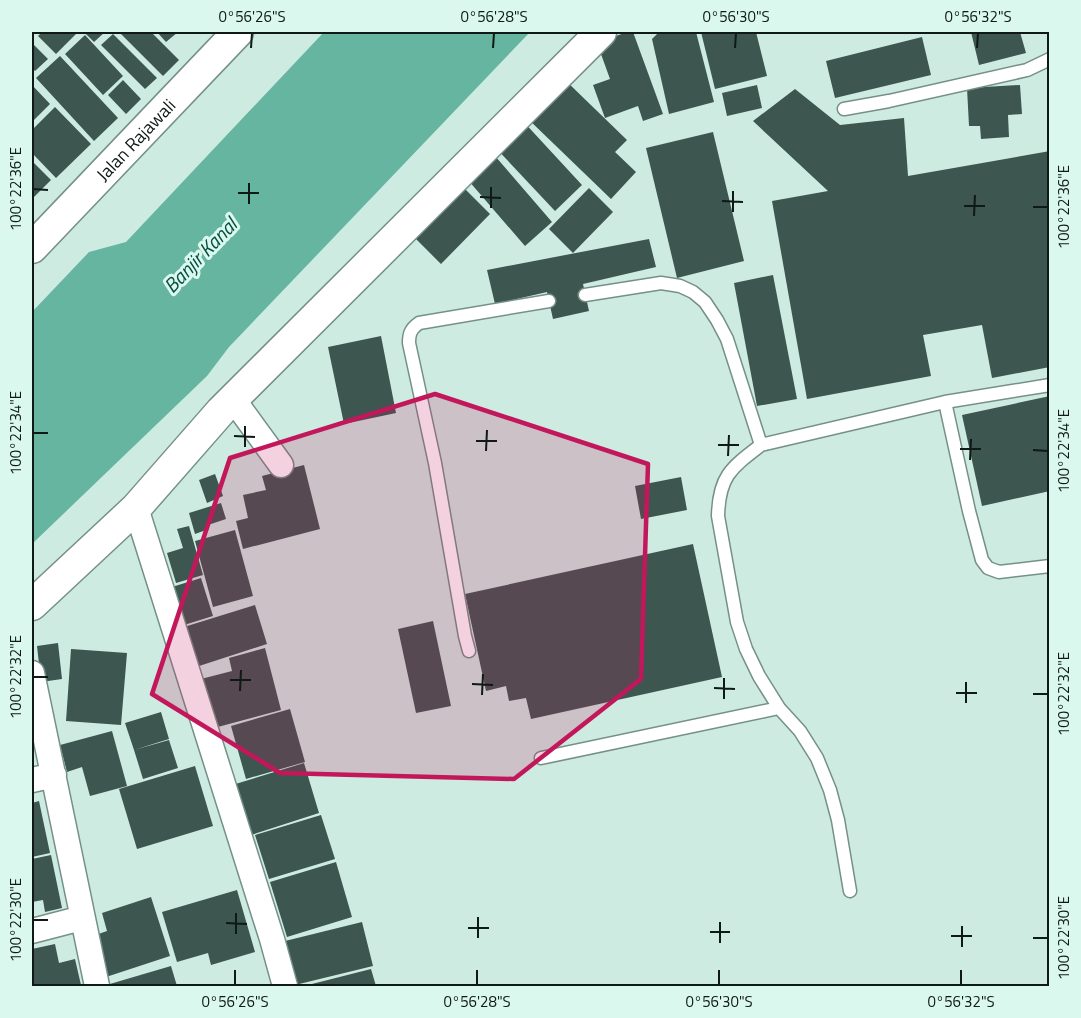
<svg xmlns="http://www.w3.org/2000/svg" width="1081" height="1018" viewBox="0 0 1081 1018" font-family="'Titillium Web',sans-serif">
	<rect width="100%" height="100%" fill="#ceebe2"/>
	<path fill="#66b5a0" d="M324 32H530L229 347 207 376 32 544V312L89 252 126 242Z"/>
	<path fill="#3d564f" d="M42 32H78L56 54 38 36Z
		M84 32H105L94 42Z
		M119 32H151L179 60 163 76Z
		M157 32H178L166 42Z
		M627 32H633L663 114 643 121 638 106 605 118 593 85 610 79 597 43Z
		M659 32H696L714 102 669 114 652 39Z
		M701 32H756L767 76 715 89Z
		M971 32H1020L1026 53 979 65Z
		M113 34 157 78 145 89 101 45Z
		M85 35 123 76 103 95 65 54Z
		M922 37 931 75 835 98 826 61Z
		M32 43 48 59 35 71 32 68Z
		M60 56 118 118 94 141 36 78Z
		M563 78 627 140 615 152 636 172 611 199 526 117Z
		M123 80 141 99 126 114 108 95Z
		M32 85 50 104 32 122Z
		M757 85 762 108 727 116 722 93Z
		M1020 85 1022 114 1008 115 1009 137 981 139 980 126H969L967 88Z
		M795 89 840 125 904 118 908 176 1050 151V367L992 378 982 325 923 335 931 376 807 399 772 201 828 191 753 121Z
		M55 107 91 144 56 178 32 153V130Z
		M521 119 582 185 555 211 493 145Z
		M713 132 744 261 677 278 646 148Z
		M495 156 552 222 525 246 468 180Z
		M32 161 51 180 32 199Z
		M463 187 490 214 441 264 414 237Z
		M589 188 613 212 573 253 549 229Z
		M649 239 656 267 583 284 589 311 553 319 547 292 495 304 487 270Z
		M773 275 797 399 757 406 734 283Z
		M381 336 396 413 344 424 328 347Z
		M1050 396V491L982 506 962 415Z
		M304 465 320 529 243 549 236 521 248 518 243 495 266 490 262 476Z
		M215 474 223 496 207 503 199 480Z
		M681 477 687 510 641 519 635 486Z
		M221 503 226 519 208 525 209 529 195 534 189 513Z
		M189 526 203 575 176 583 167 553 183 548 177 529Z
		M235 530 253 596 213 607 195 541Z
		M693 544 722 677 531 719 526 698 509 701 506 686 486 691 465 594Z
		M201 578 213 616 184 625 172 587Z
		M255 605 267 644 196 667 184 627Z
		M433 621 451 706 416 713 398 629Z
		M58 643 62 679 41 682 37 646Z
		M265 648 281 710 214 728 201 679 232 671 229 658Z
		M71 649 127 653 121 725 66 721Z
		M290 709 305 762 246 779 231 726Z
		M161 712 169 739 134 750 125 723Z
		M112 731 127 786 90 796 82 767 67 772 60 745Z
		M169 740 178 768 143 779 134 750Z
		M304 763 319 813 245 837 229 786Z
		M195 766 213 826 137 849 119 789Z
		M39 801 50 853 32 857V803Z
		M321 815 335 859 269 879 255 835Z
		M51 855 62 908 45 912 43 900 32 902V859Z
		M336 862 352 917 287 937 270 882Z
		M237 890 255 952 211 965 208 953 177 962 162 912Z
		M151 897 170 956 103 978 90 937 107 931 102 913Z
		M362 922 373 966 295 985 285 941Z
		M55 944 59 963 75 959 81 985 73 986H32V949Z
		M171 966 177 986H103Z
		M371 969 376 986H304Z"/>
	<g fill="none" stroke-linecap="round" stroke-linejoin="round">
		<g stroke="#759088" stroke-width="15">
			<path id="service" d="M844 109 889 101 1027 70 1050 59
				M585 295 661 283 680 286 693 292 705 302 717 320 727 339 761 445
				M1050 385 945 402 969 511 982 560 988 568 999 572 1050 566
				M469 651 465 636 435 463 409 343C409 333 411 329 419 323L549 301
				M541 758 779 708
				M850 891 838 820 830 790 817 758 800 731 779 708 759 676 746 649 737 622 718 516C719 476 731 468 761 445L945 402"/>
		</g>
		<g stroke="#759088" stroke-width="27">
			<path id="minor" d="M233 399 281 465
				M136 508 272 939 285 986
				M32 673 97 986
				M32 780 54 775
				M32 931 82 918"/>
		</g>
		<g stroke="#759088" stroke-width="33">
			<g id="tertiary">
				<path id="s1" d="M32 248 238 32"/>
				<path d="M32 605 136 508 221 411 601 32"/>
			</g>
		</g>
		<use href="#service" stroke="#fff" stroke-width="12"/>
		<use href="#minor" stroke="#fff" stroke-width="24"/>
		<use href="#tertiary" stroke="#fff" stroke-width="30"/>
	</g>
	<path fill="#c2185b" fill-opacity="0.2" stroke="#c2185b" stroke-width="4.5" stroke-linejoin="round" d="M435 394 648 464 641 679 514 779 280 773 152 694 230 458Z"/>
	<path fill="none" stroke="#0f1916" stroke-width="2" d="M251 48 252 33M493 48 494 33M735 48 736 33M977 48 978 33M33 189 48 190M238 193H259M480 197 501 198M722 201 743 202M249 204V183M964 206H985M1033 207H1048M491 208V187M733 212V191M974 216 975 195M33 433H48M234 436 255 437M476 441H497M718 445H739M245 447V426M960 449H981M1033 450 1048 451M486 451 487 430M728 456 729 435M970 460 971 439M33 677H48M230 680H251M472 684 493 685M714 688 735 689M240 691 241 670M956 693H977M1033 694H1048M482 695 483 674M724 699V678M966 703V682M33 920H48M226 923 247 924M468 928H489M710 932H730M236 934V913M951 936H972M478 938V917M1033 938H1048M720 943V922M962 947V926M235 985V970M477 985V970M719 985V970M961 985V970"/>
	<g text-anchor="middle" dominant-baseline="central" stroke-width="6" stroke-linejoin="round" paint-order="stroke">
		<g font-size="18" fill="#0f1916" stroke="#dbf8ef">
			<text stroke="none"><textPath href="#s1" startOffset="150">Jalan Rajawali</textPath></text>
		</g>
		<g font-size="20" font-style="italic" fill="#074e40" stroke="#dbf8ef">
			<text transform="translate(200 255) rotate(-46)">Banjir Kanal</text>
		</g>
	</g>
	<rect width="1081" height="1018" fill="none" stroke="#dbf8ef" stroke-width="66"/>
	<rect x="33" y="33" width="1015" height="952" fill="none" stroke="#0f1916" stroke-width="2"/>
	<g font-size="15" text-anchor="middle" fill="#0f1916">
		<text x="252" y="22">0°56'26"S</text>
		<text x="494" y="22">0°56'28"S</text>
		<text x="736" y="22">0°56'30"S</text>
		<text x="978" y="22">0°56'32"S</text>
		<text transform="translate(16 189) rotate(-90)" y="5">100°22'36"E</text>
		<text transform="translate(1064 207) rotate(-90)" y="5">100°22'36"E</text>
		<text transform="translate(16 433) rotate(-90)" y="5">100°22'34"E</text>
		<text transform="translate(1064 451) rotate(-90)" y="5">100°22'34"E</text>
		<text transform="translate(16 677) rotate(-90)" y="5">100°22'32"E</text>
		<text transform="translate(1064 694) rotate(-90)" y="5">100°22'32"E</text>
		<text transform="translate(16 920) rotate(-90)" y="5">100°22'30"E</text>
		<text transform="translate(1064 938) rotate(-90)" y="5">100°22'30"E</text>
		<text x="235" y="1007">0°56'26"S</text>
		<text x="477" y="1007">0°56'28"S</text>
		<text x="719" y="1007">0°56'30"S</text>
		<text x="961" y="1007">0°56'32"S</text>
	</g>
</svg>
